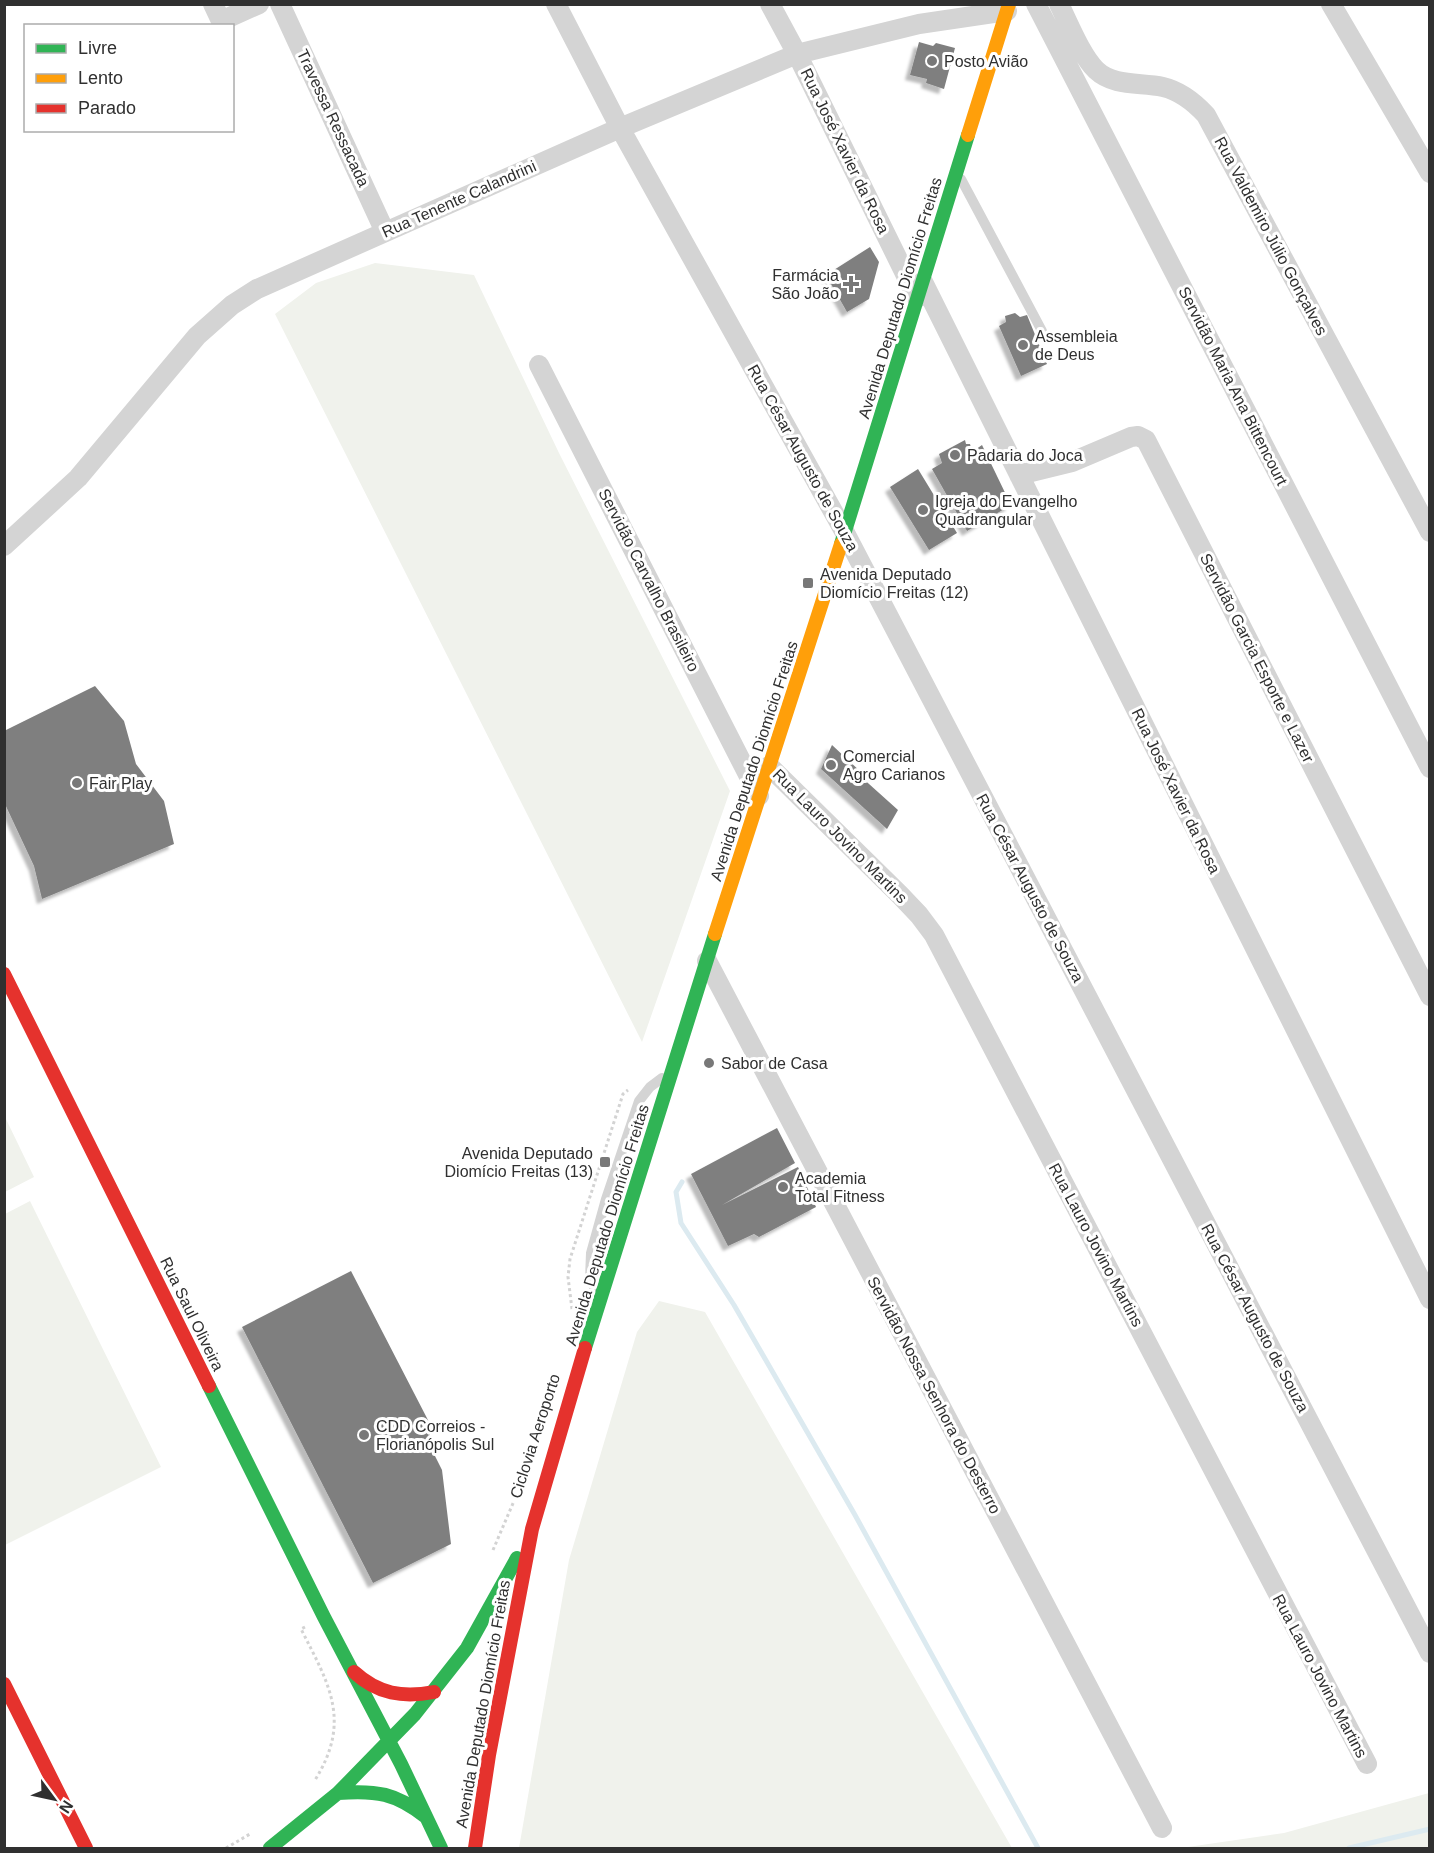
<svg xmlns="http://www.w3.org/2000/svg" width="1434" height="1853" viewBox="0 0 1434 1853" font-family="Arial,sans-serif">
	<defs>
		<filter id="shadow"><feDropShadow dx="-5" dy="5" stdDeviation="1.5" flood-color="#0004"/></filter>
	</defs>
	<rect width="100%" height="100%" fill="#fff"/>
	<path fill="#f0f2ec" d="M375 263 474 275 559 453 730 791 642 1042 275 314 316 283Z
		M5 1117 34 1177 5 1192H4Z
		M30 1201 161 1467 5 1545V1214Z
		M659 1301 705 1312 1012 1848H519L569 1560 637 1332Z
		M1429 1793V1848H1181L1284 1833Z"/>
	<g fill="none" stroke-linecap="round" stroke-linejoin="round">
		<path stroke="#dceaf0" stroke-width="5" d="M682 1182 676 1192 681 1223 734 1305 855 1515 1038 1848
			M1349 1848 1430 1829"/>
	</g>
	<path fill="#7f7f7f" filter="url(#shadow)" d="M919 42 933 46 936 43 955 48 944 89 926 83 927 79 910 75Z
		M870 247 879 262 869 299 847 312 826 275Z
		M1015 313 1020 317 1027 315 1047 364 1021 376 999 326 1006 322 1005 316Z
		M965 440 966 444H970L972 452 982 445 1011 505 967 531 932 469 942 463 939 454Z
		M918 469 957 533 929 550 890 487Z
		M95 686 124 721 136 764 164 801 174 844 42 899 34 866 4 802V731Z
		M832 745 862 773 859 775 898 810 887 829 821 769Z
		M777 1128 795 1163 722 1205 798 1167 816 1207 759 1237 754 1234 728 1246 691 1174Z
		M351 1271 430 1424V1446L442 1470 451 1544 373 1583 242 1327Z"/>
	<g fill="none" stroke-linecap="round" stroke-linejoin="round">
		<path stroke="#d3d3d3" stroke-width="3" stroke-dasharray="3 3" stroke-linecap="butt" d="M572 1309 568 1277 570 1259 623 1094 628 1090
			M493 1550 514 1501
			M305 1627 301 1629C329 1684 352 1721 315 1780
			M226 1848 250 1834"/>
		<path stroke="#d4d4d4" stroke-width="10" d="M961 179 1042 331
			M597 1293 590 1279 591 1253 606 1199 639 1101 650 1087 662 1078"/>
		<path stroke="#d4d4d4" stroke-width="20" d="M213 4 221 21 259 4
			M280 4 385 232
			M556 4 620 128 845 533 1430 1653
			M770 4 797 54 917 298
			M1036 4 1430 768
			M1059 4C1069 24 1081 55 1096 70 1114 87 1140 82 1163 87 1180 91 1194 102 1206 115L1430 532
			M1331 4 1430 173
			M923 282 1430 1299
			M539 365 759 796
			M1019 475 1072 462 1131 437 1138 436 1146 440 1430 996
			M4 546 78 478 197 336 232 305 257 289 620 128 797 54 919 24 1007 11
			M769 766 900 895 919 915 934 935 1367 1764
			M707 961 1162 1828"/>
		<path stroke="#30b455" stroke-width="14" d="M841 544 968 135
			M585 1348 715 934
			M209 1386 324 1617 401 1764 441 1848
			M338 1793C376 1790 396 1793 426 1817
			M270 1848 338 1793 415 1714 467 1648 517 1558"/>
		<path stroke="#ff9f0a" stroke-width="14" d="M968 135 1009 4
			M715 934 841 544"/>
		<path stroke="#e5322d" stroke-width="14" d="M4 974 209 1386
			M354 1672C378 1694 403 1698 434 1692
			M4 1684 86 1848
			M475 1848 489 1755 532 1529 585 1348"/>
	</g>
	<g fill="#787878" stroke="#fff" stroke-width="2">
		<circle cx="932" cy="61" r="6"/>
		<path d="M848 275h6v6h6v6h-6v6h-6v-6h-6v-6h6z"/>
		<circle cx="1023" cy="345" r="6"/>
		<circle cx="955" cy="455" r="6"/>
		<circle cx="923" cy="510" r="6"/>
		<rect x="802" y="577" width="12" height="12" rx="3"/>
		<circle cx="831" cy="765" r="6"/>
		<circle cx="77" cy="783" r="6"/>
		<circle cx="709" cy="1063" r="6"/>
		<rect x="599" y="1156" width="12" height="12" rx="3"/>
		<circle cx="783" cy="1187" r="6"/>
		<circle cx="364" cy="1435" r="6"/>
	</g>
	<g text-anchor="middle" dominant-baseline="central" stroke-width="6" stroke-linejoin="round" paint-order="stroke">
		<g font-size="16" fill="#303030" stroke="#fff" text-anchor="start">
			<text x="944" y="61">Posto Avião</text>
			<text x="839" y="275" text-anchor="end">Farmácia<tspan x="839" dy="18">São João</tspan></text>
			<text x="1035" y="336">Assembleia<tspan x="1035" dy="18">de Deus</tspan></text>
			<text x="967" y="455">Padaria do Joca</text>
			<text x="935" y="501">Igreja do Evangelho<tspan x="935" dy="18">Quadrangular</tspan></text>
			<text x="820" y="574">Avenida Deputado<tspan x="820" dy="18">Diomício Freitas (12)</tspan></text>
			<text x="843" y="756">Comercial<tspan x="843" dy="18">Agro Carianos</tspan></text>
			<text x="89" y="783">Fair Play</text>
			<text x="721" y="1063">Sabor de Casa</text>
			<text x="593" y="1153" text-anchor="end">Avenida Deputado<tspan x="593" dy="18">Diomício Freitas (13)</tspan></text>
			<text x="795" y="1178">Academia<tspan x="795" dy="18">Total Fitness</tspan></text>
			<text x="376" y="1426">CDD Correios -<tspan x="376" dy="18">Florianópolis Sul</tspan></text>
		</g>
		<g font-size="16" fill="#303030" stroke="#fff">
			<text transform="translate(333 118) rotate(65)">Travessa Ressacada</text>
			<text transform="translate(845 151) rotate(64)">Rua José Xavier da Rosa</text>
			<text transform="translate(459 199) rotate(-24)">Rua Tenente Calandrini</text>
			<text transform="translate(1271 236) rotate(62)">Rua Valdemiro Júlio Gonçalves</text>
			<text transform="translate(900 298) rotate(-73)">Avenida Deputado Diomício Freitas</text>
			<text transform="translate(1233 386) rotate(63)">Servidão Maria Ana Bittencourt</text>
			<text transform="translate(803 458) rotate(61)">Rua César Augusto de Souza</text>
			<text transform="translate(649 580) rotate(63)">Servidão Carvalho Brasileiro</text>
			<text transform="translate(1257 658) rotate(63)">Servidão Garcia Esporte e Lazer</text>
			<text transform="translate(754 761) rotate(-72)">Avenida Deputado Diomício Freitas</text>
			<text transform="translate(1176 791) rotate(64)">Rua José Xavier da Rosa</text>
			<text transform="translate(840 836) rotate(45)">Rua Lauro Jovino Martins</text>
			<text transform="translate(1030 888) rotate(62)">Rua César Augusto de Souza</text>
			<text transform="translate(607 1225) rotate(-73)">Avenida Deputado Diomício Freitas</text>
			<text transform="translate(1096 1245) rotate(62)">Rua Lauro Jovino Martins</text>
			<text transform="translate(192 1314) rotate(64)">Rua Saul Oliveira</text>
			<text transform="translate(1255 1318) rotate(62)">Rua César Augusto de Souza</text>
			<text transform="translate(934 1395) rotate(62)">Servidão Nossa Senhora do Desterro</text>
			<text transform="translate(535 1436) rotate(-72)">Ciclovia Aeroporto</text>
			<text transform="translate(1320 1676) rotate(62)">Rua Lauro Jovino Martins</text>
			<text transform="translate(483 1704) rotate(-80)">Avenida Deputado Diomício Freitas</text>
		</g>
	</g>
	<rect width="1434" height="1853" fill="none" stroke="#303030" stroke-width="12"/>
	<rect x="24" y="24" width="210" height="108" fill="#ffffff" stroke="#acacac" stroke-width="1.5"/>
	<rect x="36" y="44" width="30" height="9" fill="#30b455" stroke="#acacac" stroke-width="1.5"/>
	<text x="78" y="54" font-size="18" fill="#303030">Livre</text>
	<rect x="36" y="74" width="30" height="9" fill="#ff9f0a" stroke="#acacac" stroke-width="1.5"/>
	<text x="78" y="84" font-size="18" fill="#303030">Lento</text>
	<rect x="36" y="104" width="30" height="9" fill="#e5322d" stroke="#acacac" stroke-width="1.5"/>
	<text x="78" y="114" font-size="18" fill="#303030">Parado</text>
	<g transform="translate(54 1799) rotate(123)" stroke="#ffffff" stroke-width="4.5" paint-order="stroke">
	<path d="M0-4.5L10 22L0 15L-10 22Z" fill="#303030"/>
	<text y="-9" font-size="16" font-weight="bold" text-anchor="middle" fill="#303030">N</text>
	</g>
</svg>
